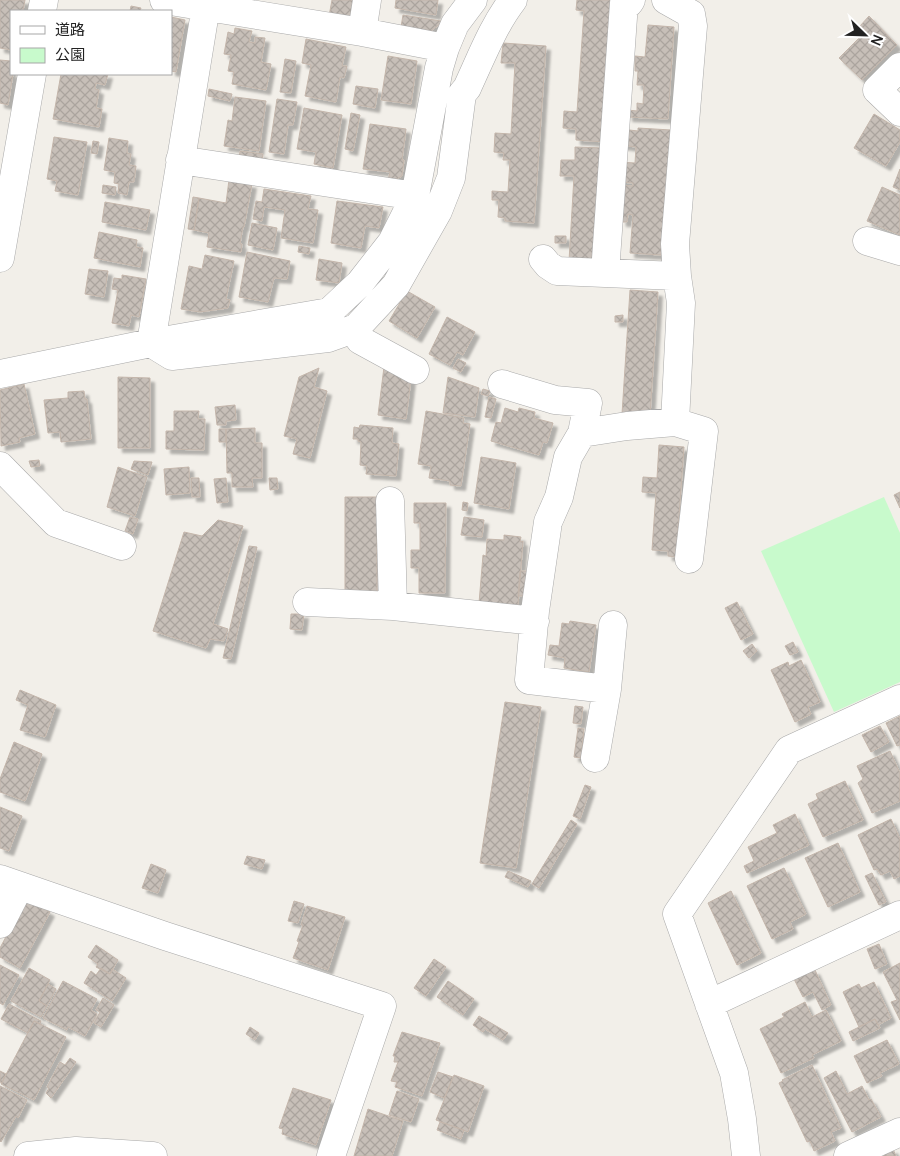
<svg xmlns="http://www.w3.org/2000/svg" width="900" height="1156" viewBox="0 0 900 1156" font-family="Manrope,'Noto Sans JP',sans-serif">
	<defs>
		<pattern id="building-cross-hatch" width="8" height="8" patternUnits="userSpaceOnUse" patternTransform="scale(1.25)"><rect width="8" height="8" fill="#c7bfb8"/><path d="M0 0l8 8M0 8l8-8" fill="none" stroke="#aba49e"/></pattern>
		<filter id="shadow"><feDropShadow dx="4.5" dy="4.5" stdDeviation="1" flood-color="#0004"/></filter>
	</defs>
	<rect width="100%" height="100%" fill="#f2efe9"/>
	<path fill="#c8facc" d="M884 497 900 533V682L834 712 761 551Z"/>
	<path fill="url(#building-cross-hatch)" stroke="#c4b6ab" filter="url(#shadow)" d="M0 0H25L23 11H11V50L0 48Z
		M332 0H356L354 15 343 18 329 16Z
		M396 0H438L436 15 395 8Z
		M577 0H614L605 142 576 140V129L563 128 564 111 577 112 584 11 576 10Z
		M131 6 141 8 140 11H130Z
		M403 15 441 21V23L431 31 401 27Z
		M869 16 897 45 862 80 839 58 866 31 860 26Z
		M171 17 185 20 176 72 171 71Z
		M648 25 674 27 668 119 628 117V110L637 111V103L643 104 644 85H637L638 71H635V56L645 57Z
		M235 28 252 31 249 42 255 43V37L265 38 261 62 271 64 266 90 232 84 234 72 228 71 231 55 224 54 228 32 234 34Z
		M306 39 346 47 342 66H347L344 78 340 77 336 102 305 96 311 65 302 63Z
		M503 43 546 46 534 223 505 221V218L498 217 499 200H492V191L508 192 510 160H503L504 153 494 152 495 133 511 134 515 63H501Z
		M388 56 417 61 411 104 381 100Z
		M285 59 296 61 291 93 280 92Z
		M0 60 11 61V74H13L8 105 0 103Z
		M61 74H108L105 85 96 83 95 89 99 90 96 108 102 109 99 127 53 119Z
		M356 86 378 89 375 108 353 104Z
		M209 89 232 94 230 101 208 96Z
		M235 97 266 101 259 151 224 146 228 120 232 121Z
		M277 99 297 102 293 125H288L284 154 269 152Z
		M304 108 342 115 333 168 314 164 316 152 297 149Z
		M351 113 360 115 353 151 345 149Z
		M874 114 900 130V142L886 166 854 148Z
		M370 124 406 129 402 160H404L402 176 393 181 388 180 390 172 363 169Z
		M638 128 671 130 661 255 630 253 633 215 628 214 627 222H622L618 185 633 186V183L620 182 619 162 635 163 636 147 620 145 621 129 638 131Z
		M54 137 87 142 78 195 55 191 57 181 47 179Z
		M109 138 128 141 127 153 131 154 129 165 136 166 134 182H129L127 195 118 193 119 184 114 183 115 172 104 170Z
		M93 141 99 142 97 154 91 153Z
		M575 147 604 148 597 263 569 261 574 176H560L561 160H575Z
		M240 151 263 154 262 162 239 159Z
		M900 169V190L893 187Z
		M229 180 252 184 244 227H243L240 244H242L241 252 207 247 209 233 194 230 199 198 226 203Z
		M103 185 116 187 115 195 102 193Z
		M882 187 900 195V235L867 221Z
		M264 189 311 196 308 209 318 210 313 243 281 238 285 210 264 207 262 221 253 219 256 201 262 202Z
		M193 197 199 198 194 230 188 229Z
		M337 201 383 207 379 228 365 226 361 248 331 243Z
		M105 202 150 210 146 230 102 222Z
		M252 223 277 228 273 250 248 245Z
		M99 232 137 240 136 247 143 248 140 267 94 258Z
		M555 236H566V243H555Z
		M299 246 310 248 309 254 298 252Z
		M247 252 290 261 287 279 274 278 268 302 239 297Z
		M205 255 234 261 226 299 230 300 228 308 200 312 181 309 189 266 202 269Z
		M319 259 342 263 339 283 316 280Z
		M89 269 108 271 104 297 85 294Z
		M122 275 146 279 139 317 131 315 129 326 112 323 118 290 112 289 114 278 122 279Z
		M630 290 658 292 650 416 622 414Z
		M407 291 435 307 417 338 389 321Z
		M623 315V322H615V316Z
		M447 317 475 332 463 355 457 352 450 365 429 354Z
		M458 359 466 363 461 372 453 368Z
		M384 367 411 379 406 419 378 415Z
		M319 368 314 387 327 391 310 458 293 454 297 439 284 436 299 377Z
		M118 377 150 378V448H118Z
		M448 377 479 388 475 417 443 413Z
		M24 384 35 434 19 438 20 442 1 446 0 390Z
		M483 389 490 391 488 396 481 394Z
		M84 391 85 399H87L91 439 61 442 60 432 48 433 44 400 68 398V392Z
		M489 397 496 399 491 418 485 417Z
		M235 405 236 420 226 421V425H217L215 407Z
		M505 408 518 412 519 408 535 412 534 418 553 423 547 443 543 442 539 455 491 441 496 422 501 423Z
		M174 411H199L198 419H205L204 450 166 449V431H174Z
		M426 411 464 418 463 423 470 424 461 486 450 485V481L429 478 431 466 418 464Z
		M360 425 393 428 392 443 399 444 396 476 366 474 367 466 360 465 361 442 358 441V439H353L354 427 359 428Z
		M255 428V443H262V478H252L253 487H232V473H227L226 429Z
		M219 429H226V442H219Z
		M659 445 684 447 676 557 668 556V551L652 550 656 493 642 492 643 477 657 478Z
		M481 457 516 463 509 509 474 503Z
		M39 460 40 466 31 467 29 461Z
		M134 461 152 462 148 475 131 469Z
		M118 467 147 477 135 516 107 507Z
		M189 467 190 493 166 495 164 469Z
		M191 478H199L200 497H192Z
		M226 478 228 502 217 503 214 479Z
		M269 478H277L278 489 270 490Z
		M900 492V508L894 495Z
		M345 497H377V597H345Z
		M463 502 468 503 467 511 462 510Z
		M414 503H446L445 593H419V568H411V550H420V523H414Z
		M130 517 138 519 133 534 125 531Z
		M464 517 484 520 482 537 461 535Z
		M218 520 243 526 213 624 228 629 224 641 210 639 206 648 153 631 184 532 202 536Z
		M504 535 521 537 520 542 523 541 518 606 479 603 483 555 486 556 487 539 504 540Z
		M249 546 257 547 231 659 223 658Z
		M520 571H527L525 596H518Z
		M737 602 753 634 741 640 725 608Z
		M291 614H304L302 630 290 629Z
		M570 621 596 625 589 672 564 668 565 658 548 655 550 645 559 646 562 623 569 624Z
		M793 642 798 652 790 655 785 646Z
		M752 644 757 651 749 658 743 651Z
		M801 660 820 702 808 707 811 714 795 722 771 670 788 662 789 666Z
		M20 690 56 705 45 737 20 730 28 705 16 700Z
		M505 702 541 707 516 868 480 863Z
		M575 706 583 707 581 724 573 723Z
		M900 716V745L897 746 886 723Z
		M880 726 889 742 871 752 862 735Z
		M578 728 584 729 581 758 574 757Z
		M14 742 42 754 25 801 0 792V779Z
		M890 751 900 773V801L872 813 858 783 863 779 857 766Z
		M845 781 863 820 823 837 808 804 818 799 816 794Z
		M585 785 591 787 580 819 573 816Z
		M0 807 22 816 9 851 0 848Z
		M795 814 809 845 747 873 744 866 754 861 748 847 777 833 773 825Z
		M891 819 900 839V876L894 879 890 871 881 875 877 869 874 870 858 835Z
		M571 820 577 824 539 888 532 884Z
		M838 843 860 892 828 907 805 858Z
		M247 856 265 860 262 869 244 864Z
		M151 864 166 870 158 893 142 888Z
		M784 868 806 914 790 922 793 929 772 939 747 886Z
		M508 871 531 881 528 887 505 877Z
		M872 873 886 902 879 905 865 876Z
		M731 891 761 953 737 965 708 903Z
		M26 899 50 912 20 968 0 957V948Z
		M294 901 304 904 298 923 288 921Z
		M307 906 345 917 328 970 293 958 299 942 297 941 303 925H301Z
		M879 944 887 964 875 969 867 949Z
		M96 945 118 960 110 974 96 967 98 964 88 957Z
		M434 959 446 967 426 996 414 988Z
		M900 963V1020L891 1002 897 1000 883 972Z
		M0 965 19 975 3 1005 0 1003Z
		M29 968 50 980 39 1001 47 1006 41 1017 11 1001Z
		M101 968 110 974 112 969 126 978 112 1001 84 983 91 971 96 975Z
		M815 970 831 1005 822 1010 813 992 803 997 794 979Z
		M63 981 97 999 91 1010 97 1014 85 1036 68 1027 67 1030 43 1018Z
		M448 981 474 999 463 1015 437 997Z
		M874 982 891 1018 878 1025 875 1019 859 1027 843 992 859 984 861 988Z
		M48 984 56 989 47 1006 39 1001Z
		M103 998 114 1005 101 1027 94 1023 100 1012 96 1010Z
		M805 1002 812 1017 826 1010 841 1041 812 1055 814 1058 781 1073 760 1029 784 1017 782 1014Z
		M9 1004 41 1021 40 1024 34 1021 28 1033 1 1019Z
		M479 1016 508 1033 503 1040 485 1029 483 1032 473 1025Z
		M875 1019 880 1028 853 1041 849 1032Z
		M34 1021 66 1037 34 1100 1 1084Z
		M250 1027 259 1033 255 1040 246 1034Z
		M402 1032 440 1043 422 1096 395 1087 397 1082 391 1081 398 1062H394L395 1056H393Z
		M887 1040 899 1064 880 1073 882 1076 867 1083 854 1056Z
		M70 1058 76 1062 51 1098 46 1093 49 1088 47 1087 60 1062 65 1065Z
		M812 1065 841 1128 831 1132 835 1141 814 1151 810 1141 807 1142 779 1083 783 1081 782 1080Z
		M0 1071 6 1074 2 1083 0 1082Z
		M836 1071 847 1094 862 1086 869 1100 871 1099 881 1117 852 1132 824 1078Z
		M438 1072 453 1077 444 1098 430 1092Z
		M454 1075 484 1086 468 1132 436 1120Z
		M0 1086 27 1100 18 1118 16 1116 1 1142 0 1141Z
		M293 1088 331 1100 316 1145 282 1134 283 1129 279 1128Z
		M397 1091 419 1099 411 1122 389 1115Z
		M368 1109 403 1121 392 1156H354Z
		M440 1122 464 1130 461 1139 437 1130Z
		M893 1149 896 1156H884L883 1153Z"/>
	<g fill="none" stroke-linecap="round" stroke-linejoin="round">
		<g stroke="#a9a9a9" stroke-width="29">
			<path id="minor" d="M164 0 362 32 445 48
				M207 0 151 343 172 356 328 338 356 328 396 285 438 211 451 178 462 94 467 88C481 58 493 26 513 0
				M666 0 691 14 693 26 675 244 677 276 681 303 675 422
				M42 11 44 0
				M362 32 367 0
				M900 67 877 90 900 112
				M180 160 415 196
				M867 241 900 251
				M0 258 32 74
				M543 259 548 265 557 271 677 276
				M605 273 624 3H629L631 0
				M354 329 360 340 415 370
				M0 374 151 343 329 312 360 283 392 242 415 196 439 68 445 48 455 24 473 0
				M502 384 555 400 588 403 582 433 568 457 559 497 548 522 535 611 529 680 607 689
				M582 433 627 426 675 422 704 431 689 559
				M0 466 56 523 122 546
				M390 501 393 606
				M307 602 393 606 535 621
				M595 758 607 689 613 625
				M0 879 165 936 382 1006 331 1156
				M0 924 19 887
				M709 1004 900 915
				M28 1156 76 1151 153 1156
				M746 1156 742 1119 734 1073 677 914 789 750 900 699
				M848 1156 900 1132"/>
		</g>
		<use href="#minor" stroke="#fff" stroke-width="28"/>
	</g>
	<rect x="10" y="10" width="162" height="65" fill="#ffffff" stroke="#a7a7a7"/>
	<rect x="20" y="26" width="25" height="8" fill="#ffffff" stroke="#a7a7a7"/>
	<text x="55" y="35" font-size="15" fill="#222222">道路</text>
	<rect x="20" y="48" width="25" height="15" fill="#c8facc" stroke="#a7a7a7"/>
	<text x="55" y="60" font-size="15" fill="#222222">公園</text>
	<g transform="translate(865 35) rotate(113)" stroke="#ffffff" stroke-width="4" paint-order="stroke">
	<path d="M0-4L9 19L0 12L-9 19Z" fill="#222222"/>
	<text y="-8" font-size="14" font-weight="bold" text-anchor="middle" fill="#222222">N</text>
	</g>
</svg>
